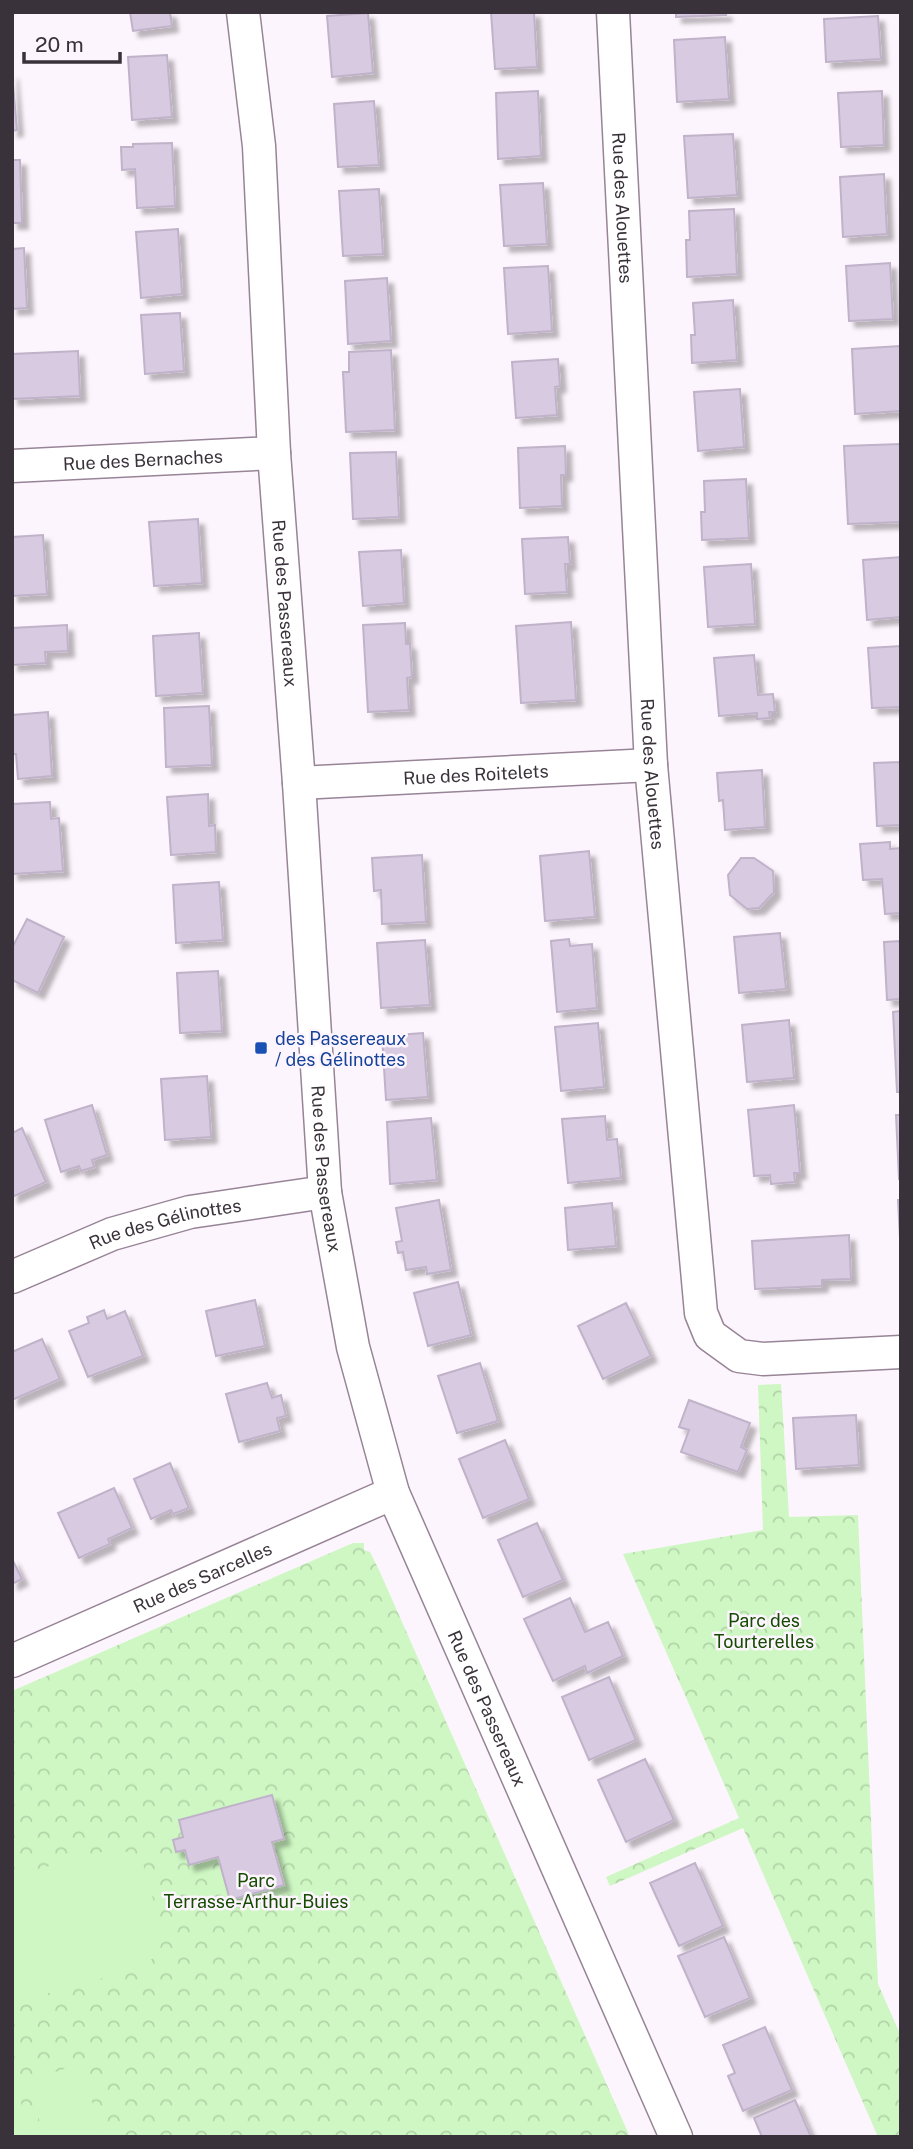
<svg xmlns="http://www.w3.org/2000/svg" width="913" height="2149" viewBox="0 0 913 2149" font-family="'Public Sans',sans-serif">
	<defs>
		<pattern id="forest-crowns" width="20" height="18" patternUnits="userSpaceOnUse" patternTransform="scale(1.75)"><rect width="20" height="18" fill="#cef7c3"/><path d="M2 6a3 3 0 1 1 6 0M12 15a3 3 0 1 1 6 0" fill="none" stroke="#b2d4a8"/></pattern>
		<filter id="shadow"><feDropShadow dx="6" dy="6" stdDeviation="2" flood-color="#0004"/></filter>
	</defs>
	<rect width="100%" height="100%" fill="#fdf5fd"/>
	<path fill="url(#forest-crowns)" d="M781 1384 789 1517 858 1515 878 1984 901 2036V2137H878L743 1828 610 1886 606 1877 739 1818 623 1554 763 1530 758 1385Z
		M353 1543H364V1550L370 1552 379 1570 630 2137H12V1691Z"/>
	<path fill="#cef7c3" d="M106 1851 130 1852 143 1864 163 1934 160 1948 153 1958 143 1967 12 2003V1876Z
		M79 2064 104 2137H45L26 2082Z
		M15 2086 33 2137H12V2087Z"/>
	<path fill="#d8cae1" stroke="#bfb2c9" stroke-width="2" filter="url(#shadow)" d="M130 12H170L172 26 133 31Z
		M491 12H534L537 67 495 69Z
		M676 12H725L726 15 676 17Z
		M368 13 373 73 332 77 327 16Z
		M878 16 881 59 826 62 824 19Z
		M725 37 729 99 677 102 674 40Z
		M167 55 172 117 132 120 128 57Z
		M12 73 17 130 12 131Z
		M538 91 541 156 498 159 496 93Z
		M882 91 884 145 841 147 838 93Z
		M374 101 379 165 338 167 334 104Z
		M733 134 737 195 688 198 684 136Z
		M172 143 175 206 137 208 135 169 122 170 121 147H133V144Z
		M12 160H20L22 223H12Z
		M884 174 887 234 843 237 840 177Z
		M543 183 547 244 504 246 500 185Z
		M379 189 383 254 343 256 339 191Z
		M734 209 737 274 687 277 686 240H690L689 211Z
		M178 229 182 294 141 298 136 232Z
		M24 248 27 308 12 309V249Z
		M890 263 893 319 849 321 846 266Z
		M548 266 552 331 508 334 504 268Z
		M387 278 391 341 348 344 345 281Z
		M733 300 737 360 692 363 691 335H695L693 303Z
		M180 313 184 371 145 374 141 315Z
		M900 346 901 411 855 414 852 349Z
		M391 350 395 430 346 432 343 372H349V352Z
		M78 351 80 396 12 399V354Z
		M558 359 560 386 555 387 557 415 516 418 512 362Z
		M740 389 744 447 698 451 694 392Z
		M900 444 901 522 848 524 844 446Z
		M565 446 566 475H561L562 506 520 508 518 448Z
		M396 452 399 517 353 519 350 453Z
		M746 479 749 538 702 540 701 512H705L704 481Z
		M198 519 202 583 154 586 149 522Z
		M43 535 47 594 12 596V537Z
		M568 537 570 564H565L567 592 525 594 522 539Z
		M401 550 404 603 363 606 359 552Z
		M901 557V617L867 620 863 560Z
		M751 564 755 624 708 627 704 567Z
		M571 622 576 700 521 703 516 626Z
		M405 623 406 644H410L412 677 407 678 409 710 368 712 363 625Z
		M67 625 68 651 45 652 46 663 12 665V628Z
		M199 633 203 693 156 696 153 636Z
		M901 646V707L872 708 868 648Z
		M754 655 758 695 773 694 775 712H769L770 718 757 719V713L719 716 714 658Z
		M209 706 212 765 166 767 164 708Z
		M48 712 52 776 18 779 16 754H12V715Z
		M901 762V825L877 826 874 763Z
		M762 770 765 827 725 830 723 800 719 801 717 773Z
		M208 794 209 826 215 825 216 852 171 855 167 797Z
		M50 802 51 819 59 818 63 871 12 874V804Z
		M890 842V849L901 848V913L885 914 882 879 863 880 860 844Z
		M589 851 595 917 545 921 540 856Z
		M422 855 426 922 382 924 381 890 374 891 372 858Z
		M741 858H754L773 871 774 892 759 908 747 909 730 895 728 875Z
		M219 882 223 940 176 943 173 885Z
		M27 919 64 937 38 993 12 980V948Z
		M780 933 786 989 739 993 734 937Z
		M569 939 570 946 592 944 597 1008 557 1012 551 941Z
		M425 940 430 1005 381 1008 377 943Z
		M901 941V999L887 1000 884 942Z
		M218 971 222 1031 180 1033 177 973Z
		M901 1011V1092H897L893 1012Z
		M789 1020 794 1078 747 1082 742 1025Z
		M598 1023 604 1087 561 1091 555 1027Z
		M423 1033 428 1097 386 1100 382 1036Z
		M207 1076 211 1137 165 1140 161 1079Z
		M92 1105 107 1155 92 1160 94 1167 81 1171 79 1166 61 1172 45 1120Z
		M794 1105 800 1173H794L795 1182 771 1184 770 1175 754 1176 748 1110Z
		M896 1115H901V1179H899Z
		M605 1116 607 1140 617 1139 621 1178 568 1183 562 1119Z
		M431 1118 437 1180 390 1184 387 1122Z
		M22 1128 46 1182 12 1197V1133Z
		M439 1200 451 1270 427 1274 426 1267 406 1270 403 1252 398 1253 396 1242 402 1241 396 1208Z
		M898 1200H901V1257Z
		M612 1203 616 1246 568 1250 565 1208Z
		M849 1235 851 1279 822 1280V1286L755 1289 752 1241Z
		M458 1282 471 1335 428 1346 414 1293Z
		M255 1300 265 1346 216 1356 206 1311Z
		M626 1303 651 1356 603 1379 578 1326Z
		M104 1310 107 1319 125 1311 143 1356 88 1377 69 1331 89 1323 87 1317Z
		M42 1339 60 1379 12 1400V1352Z
		M480 1363 498 1421 457 1433 438 1376Z
		M267 1383 272 1398 281 1395 286 1416 277 1418 280 1431 239 1442 226 1394Z
		M689 1400 750 1423 741 1447 747 1450 738 1472 681 1452 689 1430 679 1427Z
		M856 1415 859 1465 796 1469 793 1418Z
		M505 1440 529 1499 483 1518 459 1459Z
		M170 1463 189 1508 173 1514 171 1510 151 1519 134 1479Z
		M114 1488 132 1528 108 1539 110 1544 79 1558 58 1513Z
		M537 1523 563 1580 523 1597 498 1540Z
		M12 1559 22 1579 12 1584Z
		M570 1598 585 1632 608 1622 623 1656 587 1673 585 1666 553 1681 524 1619Z
		M609 1677 636 1740 589 1760 562 1697Z
		M645 1759 674 1820 626 1842 598 1780Z
		M272 1795 284 1839 272 1842 284 1885 230 1900 218 1857 189 1865 185 1850 176 1852 173 1840 183 1837 179 1820Z
		M695 1863 723 1926 679 1946 650 1883Z
		M724 1937 750 1998 705 2017 678 1956Z
		M765 2027 792 2090 743 2111 728 2076 735 2073 723 2045Z
		M795 2100 811 2137H762L754 2118Z"/>
	<g fill="none" stroke-linecap="round" stroke-linejoin="round">
		<g stroke="#978497" stroke-width="35">
			<g id="minor">
				<path id="s1" d="M243 12 259 146 274 453 299 783 325 1192 353 1347 393 1493 676 2137"/>
				<path id="s2" d="M613 12 651 765 701 1313 710 1335 739 1356 763 1359 901 1352"/>
				<path id="s3" d="M12 466 274 453"/>
				<path id="s4" d="M299 783 651 765"/>
				<path id="s5" d="M12 1277 112 1234 190 1212 325 1192"/>
				<path id="s6" d="M12 1661 393 1493"/>
			</g>
		</g>
		<use href="#minor" stroke="#fff" stroke-width="32"/>
	</g>
	<rect fill="#1a4fb4" stroke="#fdf5fd" stroke-width="2.5" x="254" y="1041" width="14" height="14" rx="3.5"/>
	<g text-anchor="middle" dominant-baseline="central" stroke-width="5" stroke-linejoin="round" paint-order="stroke">
		<g font-size="18" fill="#3a323a" stroke="#fdf5fd">
			<text stroke="none"><textPath href="#s2" startOffset="196">Rue des Alouettes</textPath></text>
			<text stroke="none"><textPath href="#s3" startOffset="131">Rue des Bernaches</textPath></text>
			<text stroke="none"><textPath href="#s1" startOffset="593">Rue des Passereaux</textPath></text>
			<text stroke="none"><textPath href="#s4" startOffset="177">Rue des Roitelets</textPath></text>
			<text stroke="none"><textPath href="#s2" startOffset="763">Rue des Alouettes</textPath></text>
			<text stroke="none"><textPath href="#s1" startOffset="1160">Rue des Passereaux</textPath></text>
			<text stroke="none"><textPath href="#s5" startOffset="163">Rue des Gélinottes</textPath></text>
			<text stroke="none"><textPath href="#s6" startOffset="208">Rue des Sarcelles</textPath></text>
			<text stroke="none"><textPath href="#s1" startOffset="1727">Rue des Passereaux</textPath></text>
		</g>
		<g font-size="18" fill="#164399" stroke="#fdf5fd" text-anchor="start">
			<text x="275" y="1038">des Passereaux<tspan x="275" dy="21">/ des Gélinottes</tspan></text>
		</g>
		<g font-size="18" fill="#144b00" stroke="#fdf5fd">
			<text x="764" y="1620">Parc des<tspan x="764" dy="21">Tourterelles</tspan></text>
			<text x="256" y="1880">Parc<tspan x="256" dy="21">Terrasse-Arthur-Buies</tspan></text>
		</g>
	</g>
	<rect width="913" height="2149" fill="none" stroke="#3a323a" stroke-width="28"/>
	<path d="M24 52v10h96v-10" fill="none" stroke="#3a323a" stroke-width="3.5"/>
	<text x="35" y="52" font-size="21" fill="#3a323a" stroke="#fdf5fd" stroke-width="5" paint-order="stroke">20 m</text>
</svg>
